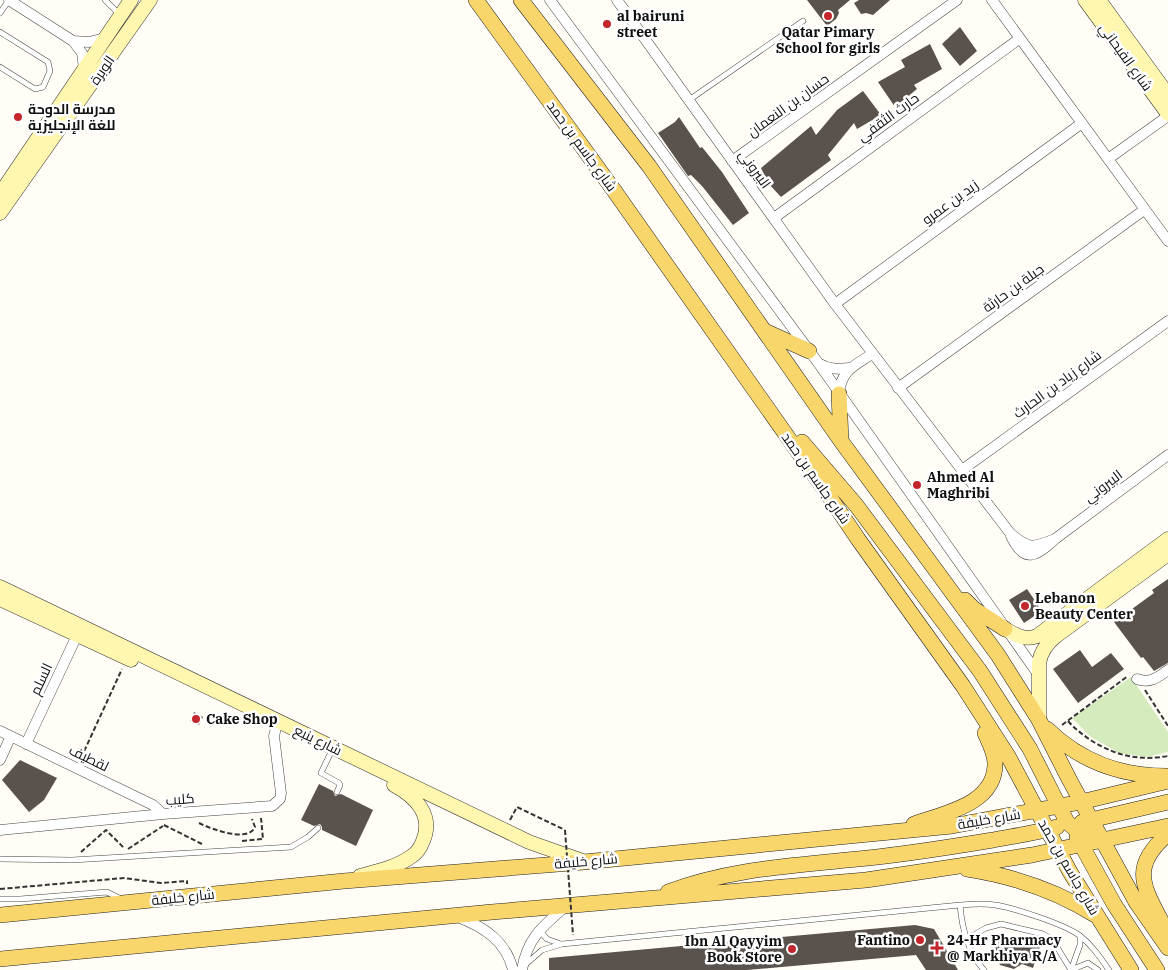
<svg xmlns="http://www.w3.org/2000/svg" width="1168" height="970" viewBox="0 0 1168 970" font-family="'IBM Plex Serif',Cairo,serif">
	<rect width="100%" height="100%" fill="#fffdf5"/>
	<path fill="#d5ebbd" d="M1131 677 1168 732V752L1147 757 1119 753 1091 737 1072 718Z"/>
	<path fill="#5a524d" d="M807 0H850L838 10 839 13 836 19 827 26Z
		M859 0H890L873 15 866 13 861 14 854 3Z
		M960 27 977 51 960 66 942 44Z
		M930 44 942 69 914 85 917 89 895 107 878 82 905 67 901 60Z
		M863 91 881 115 857 129 854 123 828 155 831 160 781 197 768 183 761 168 811 126 816 135 837 110Z
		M679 117 700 148 702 147 722 172 749 213 733 225 702 186 691 175 688 176 658 133 675 122Z
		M1168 579V663L1154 671 1143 657 1141 658 1114 622 1154 593 1152 590Z
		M1027 589 1042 611 1024 623 1009 600Z
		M1080 650 1092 667 1111 653 1124 669 1078 703 1053 669Z
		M194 712 203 717 199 725 190 721Z
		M20 760 57 778 44 800 29 812 2 780Z
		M319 784 333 791 335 796 341 794 373 810 356 846 322 830V827L320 824 314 826 301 820Z
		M915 925 934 929 958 970H926L916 955 747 970H549V958Z
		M996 933 1040 946 1033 968 1022 964 1014 969 1000 965 995 956 989 954Z"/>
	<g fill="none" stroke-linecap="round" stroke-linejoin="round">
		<g stroke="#444" stroke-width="6">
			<path id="lane" d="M105 0 119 14
				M0 13 9 0
				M0 32 48 62 50 71 43 87 35 89 0 67
				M689 100 803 21
				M333 748 321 773 339 783 340 785 337 792
				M0 859 72 860 291 847 308 837 318 828
				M0 899H20L107 892 119 898
				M960 905C962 928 968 953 984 970
				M540 931 547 939 561 944
				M967 939 986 928 1001 924 1043 934 1052 939 1071 970
				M525 965 542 950 562 944 960 905C972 904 983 903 995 905 1015 908 1063 924 1079 935 1092 945 1100 957 1109 970
				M1071 970 1080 945V937
				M1071 970 1088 963 1098 970"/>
		</g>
		<g stroke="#444" stroke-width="11">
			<path id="street" d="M9 0 73 41 82 53 84 68
				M550 0 819 364 1038 674
				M617 0 835 304 1010 533C1028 549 1033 548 1055 539
				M992 0 1168 241
				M73 41 89 42 105 38
				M1108 159 1168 116
				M732 161 957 0
				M774 218 1019 39
				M835 304 1082 123
				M820 364C830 370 839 369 850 368
				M898 388 1144 210
				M839 394C841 370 854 366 872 354
				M962 470 1168 321
				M1011 536C1024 564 1036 557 1055 539L1168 455
				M1137 679C1150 684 1158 677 1168 670
				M0 731 153 805 163 814
				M26 744 80 629
				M0 760 11 736
				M0 830 163 814 272 806 280 799 281 793 274 736 278 720
				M458 917C484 927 506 941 513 970
				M522 970C527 938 543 926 566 906"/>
		</g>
		<g stroke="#333" stroke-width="15">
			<path id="secondary" d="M1085 0 1168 114
				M1099 0 1168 95
				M0 194 131 0
				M0 213 150 0
				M0 587 529 842 583 861
				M0 599 131 660
				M1005 629C1016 635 1025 641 1037 636L1168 539
				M1039 720V663C1041 651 1047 643 1056 636L1168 554
				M360 876C378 871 397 867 412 856 417 853 421 846 423 841 434 815 415 796 394 785"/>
		</g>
		<g stroke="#222" stroke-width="16">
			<path id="primary" d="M476 0 613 189 825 490 858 539 963 686 1008 756 1070 872 1131 970
				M521 0 649 166 841 441 998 655 1039 720 1069 779 1136 902 1168 948
				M767 332 809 351
				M839 394 841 441
				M802 442 856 505 980 671 1030 749 1067 822 1081 834 1099 840
				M965 600 974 609 1005 629
				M1047 729C1081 762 1120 776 1167 776
				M1082 822 1168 802
				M914 824C945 813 996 804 995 763 995 753 989 742 985 733
				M1168 834C1124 871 1149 893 1168 935
				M1077 837 1114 904 1157 970
				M967 869C1012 876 1057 891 1095 915
				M668 892C726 870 786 866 847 860 896 856 945 848 993 840 1014 836 1036 833 1057 827
				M0 915 344 881 584 862 952 826 1081 802 1168 781
				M0 959 492 912 866 880 1032 855 1168 826"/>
		</g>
		<path stroke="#333" stroke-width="2" stroke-dasharray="5 2.5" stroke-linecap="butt" d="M1145 690 1168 726
			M1068 721C1075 729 1083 735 1092 741 1117 756 1139 761 1168 756
			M1062 725 1128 676
			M81 758 122 669
			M510 820 517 807 565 830
			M199 823C211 829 248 843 255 827L252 819
			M164 825 202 844
			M242 841 263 839 261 818
			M128 849 163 826
			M81 852 106 830 124 848
			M0 889 124 878 161 883 187 881V884"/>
		<use href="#lane" stroke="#fff" stroke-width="5"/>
		<use href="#street" stroke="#fff" stroke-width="10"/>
		<use href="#secondary" stroke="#fff6b0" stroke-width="14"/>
		<use href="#primary" stroke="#f9d66b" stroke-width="15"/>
		<path stroke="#333" stroke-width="2" stroke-dasharray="5 2.5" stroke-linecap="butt" d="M565 830 573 935"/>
	</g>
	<g fill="#c4262e" stroke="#fff" stroke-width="2">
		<circle cx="828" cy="16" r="5"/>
		<circle cx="607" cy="24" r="5"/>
		<circle cx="18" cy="117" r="5"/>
		<circle cx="917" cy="485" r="5"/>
		<circle cx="1025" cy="606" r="5"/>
		<circle cx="196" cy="719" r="5"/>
		<circle cx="920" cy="940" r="5"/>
		<path d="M934.5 940.5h5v5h5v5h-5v5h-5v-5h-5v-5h5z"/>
		<circle cx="792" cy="949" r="5"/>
	</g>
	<g text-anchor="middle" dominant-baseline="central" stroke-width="5" stroke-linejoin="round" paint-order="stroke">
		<g font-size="14" font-weight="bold" fill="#111" stroke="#fff" text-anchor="start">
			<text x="617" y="16">al bairuni<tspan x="617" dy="16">street</tspan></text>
			<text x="828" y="32" text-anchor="middle">Qatar Pimary<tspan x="828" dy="16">School for girls</tspan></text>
			<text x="28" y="109">مدرسة الدوحة<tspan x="28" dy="16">للغة الإنجليزية</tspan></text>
			<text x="927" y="477">Ahmed Al<tspan x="927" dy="16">Maghribi</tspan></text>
			<text x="1035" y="598">Lebanon<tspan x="1035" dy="16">Beauty Center</tspan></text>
			<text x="206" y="719">Cake Shop</text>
			<text x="910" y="940" text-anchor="end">Fantino</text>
			<text x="947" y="940">24-Hr Pharmacy<tspan x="947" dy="16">@ Markhiya R/A</tspan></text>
			<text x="782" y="941" text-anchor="end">Ibn Al Qayyim<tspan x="782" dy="16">Book Store</tspan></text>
		</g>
		<g font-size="14" fill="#111" stroke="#fff">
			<text transform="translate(1126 57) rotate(54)">شارع الفيحاني</text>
			<text transform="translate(102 70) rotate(-55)">الوبرة</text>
			<text transform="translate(788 105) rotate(-36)">حسان بن النعمان</text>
			<text transform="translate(888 117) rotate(-36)">حارث الثقفي</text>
			<text transform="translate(582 146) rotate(54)">شارع جاسم بن حمد</text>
			<text transform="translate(755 169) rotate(54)">البيروني</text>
			<text transform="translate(950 202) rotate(-36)">زيد بن عمرو</text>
			<text transform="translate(1013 288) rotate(-36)">جبلة بن حارثة</text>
			<text transform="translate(1057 384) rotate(-36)">شارع زياد بن الحارث</text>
			<text transform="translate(816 478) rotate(55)">شارع جاسم بن حمد</text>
			<text transform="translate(1103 486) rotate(-37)">البيروني</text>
			<text transform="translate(41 679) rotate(-65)">السلم</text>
			<text transform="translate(318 740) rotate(26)">شارع ينبع</text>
			<text transform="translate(89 758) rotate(26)">لقطيف</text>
			<text transform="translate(180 799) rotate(-4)">كليب</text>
			<text transform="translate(989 819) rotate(-10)">شارع خليفة</text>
			<text transform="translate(586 861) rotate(-5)">شارع خليفة</text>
			<text transform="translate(1069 867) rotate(60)">شارع جاسم بن حمد</text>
			<text transform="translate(183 897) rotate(-6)">شارع خليفة</text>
		</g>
	</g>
</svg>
